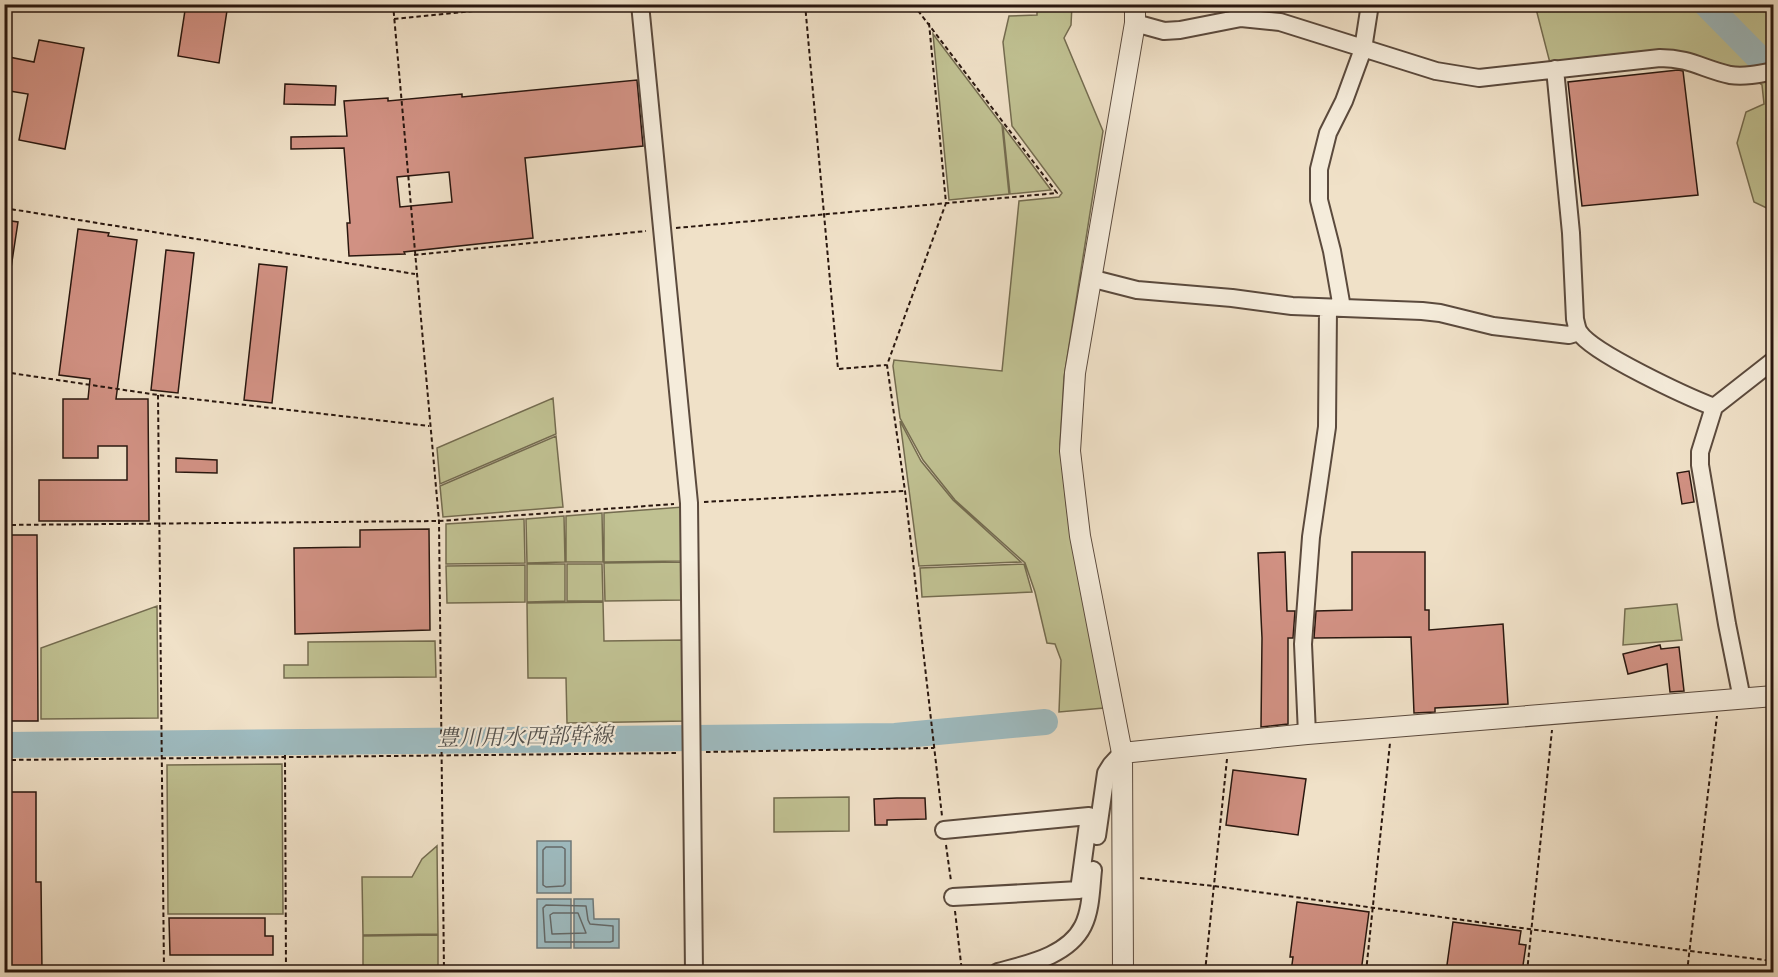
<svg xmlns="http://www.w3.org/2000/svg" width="1778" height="977" viewBox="0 0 1778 977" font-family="'Sorts Mill Goudy','Noto Serif JP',serif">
	<rect width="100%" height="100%" fill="#f0e1c8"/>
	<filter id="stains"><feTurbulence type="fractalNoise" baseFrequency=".00333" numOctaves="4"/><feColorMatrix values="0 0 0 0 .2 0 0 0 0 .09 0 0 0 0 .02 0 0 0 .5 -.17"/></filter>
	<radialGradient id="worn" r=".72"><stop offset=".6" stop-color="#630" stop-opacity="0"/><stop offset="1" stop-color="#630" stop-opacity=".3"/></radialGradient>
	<path fill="#c0c192" stroke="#746c50" stroke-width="1.5" d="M1037 5H1072L1071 25 1064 38 1103 131 1064 377 1060 444 1067 510 1104 708 1059 712 1061 660 1055 644 1047 643 1035 592 1025 563 955 500 923 460 900 418 893 366 894 360 1002 371 1019 201 1059 197 1062 193 1012 126 1003 42 1009 16 1037 15Z
		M1535 5H1773V211L1754 202 1737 143 1746 112 1764 104 1762 85 1740 70 1713 61 1678 52 1550 63Z
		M933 34 1002 125 1009 194 949 200Z
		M1003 126 1051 190 1010 194Z
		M553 398 556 434 440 484 437 448Z
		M900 421 921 461 953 500 1021 562 919 566Z
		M556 436 563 507 443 517 440 486Z
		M683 507V561L604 562V513Z
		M602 513 603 562H566V516Z
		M564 516 565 562 527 563 526 519Z
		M524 519 525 563 446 564V524Z
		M683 562 684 600 605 601 604 563Z
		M527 564H565V601L527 602Z
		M567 564H602L603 601H567Z
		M1024 564 1032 592 922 597 920 568Z
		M525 565V602L447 603 446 566Z
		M603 602 604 641 684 640 686 721 567 723 566 678H528L527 603Z
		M1677 604 1682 640 1623 645 1625 609Z
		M157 606 158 718 41 719V648Z
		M435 641 436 677 284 678V665H308V642Z
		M282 764 283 914H168L167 765Z
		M849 797V831L774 832V798Z
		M437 846 438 934 363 935 362 877H412L422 859Z
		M438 935V972H363V936Z"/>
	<path fill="#9ebbc0" stroke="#6f7979" stroke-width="1.5" d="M537 841H571V893H537Z
		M537 899H571V948H537Z
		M574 899H593L594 919H619V948H574Z"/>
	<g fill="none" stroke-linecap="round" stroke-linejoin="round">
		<path stroke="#646968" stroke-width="1.5" d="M546 847H562L565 849V884L563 886 546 887 543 885V850Z
			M546 905 586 906 588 920 590 924 613 926V941L610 942H545L543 908Z
			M553 913H578L586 933 552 934 550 915Z"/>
		<path stroke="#9ebbc0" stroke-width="26" d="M1706 4 1774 73
			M4 745 895 736 1045 722"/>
	</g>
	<path fill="#d19183" stroke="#29170f" stroke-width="1.5" fill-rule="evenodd" d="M186 4H228L219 63 178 56Z
		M39 40 84 48 65 149 19 140 28 94 4 90V56L34 62Z
		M1678 70 1683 71 1698 195 1582 206 1568 82Z
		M637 80 643 146 525 158 533 238 404 252 405 254 349 256 347 223H350L344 148 291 149V137L347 136 344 101 388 98V101L462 94V97ZM449 172 452 202 400 207 397 177Z
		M285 84 336 86 335 105 284 104Z
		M4 220 18 222 11 268H4Z
		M78 229 109 233 108 236 137 240 116 399H148L149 521H39V480H127V446H98V458H63V399H88L90 379 59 375Z
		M166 250 194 253 178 393 151 390Z
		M259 264 287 267 272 403 244 400Z
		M176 458 217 460V473L176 472Z
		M1689 471 1694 502 1682 504 1677 473Z
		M429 529 430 630 295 634 294 548 360 547V530Z
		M4 535H37L38 721H4Z
		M1285 552 1287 611H1295L1293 638H1288V724L1261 727 1262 638 1258 553Z
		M1352 552H1425V610H1429V630L1503 624 1508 704 1435 708V712L1414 713 1411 637 1314 638 1316 611 1352 610Z
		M1660 645 1661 649 1679 647 1684 691 1670 692 1667 664 1628 674 1623 654Z
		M1233 770 1306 779 1298 835 1226 825Z
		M4 792H36V882H41L42 972H4Z
		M897 798H925L926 819 887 820V825H875L874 799Z
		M1297 902 1369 912 1361 972H1291L1293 957H1290Z
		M169 918H265V936H273V955H170Z
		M1453 922 1521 931 1519 944 1526 945 1522 972H1446Z"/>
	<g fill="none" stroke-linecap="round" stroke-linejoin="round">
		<g stroke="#5b4a3d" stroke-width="20">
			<path id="minor" d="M640 4 689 503 694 972
				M1135 23 1164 31 1180 30 1241 18 1280 22 1436 71 1479 78 1660 58C1690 58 1703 69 1730 75 1745 77 1759 74 1774 71
				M1555 69 1571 233 1575 319C1576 323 1577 329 1579 332 1592 353 1688 397 1714 407L1700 452V465L1727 624 1742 699
				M1090 278 1137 290 1232 298 1292 306 1422 311 1440 313 1493 326 1569 335 1579 332
				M1342 308 1332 251 1319 200V169L1328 133 1344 101 1363 49 1370 4
				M1714 407 1774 360
				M1307 734 1303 644 1311 537 1327 427 1328 309
				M944 830 1089 816 1079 890 953 897
				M1097 836 1106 773 1111 765 1122 753
				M998 972C1027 964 1068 956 1083 926 1091 910 1091 889 1093 870"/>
		</g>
		<g stroke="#5b4a3d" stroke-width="22">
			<path id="tertiary" d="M1122 753 1307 734 1774 696
				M1123 972 1122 753 1080 536 1070 451 1075 373 1135 23V4"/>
		</g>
		<path stroke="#29170f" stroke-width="2" stroke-dasharray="4.5 3" stroke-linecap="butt" d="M393 4 439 521 444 972
			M805 4 838 369 886 365
			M394 19 543 4
			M929 23 946 203 887 365 905 491 942 816
			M4 208 415 274
			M676 228 1057 193 913 4
			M414 255 646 231
			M4 372 158 395 429 426
			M158 395 164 972
			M704 502 905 491
			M4 525 439 521 674 504
			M706 752 934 748
			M285 755 286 972
			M4 760 677 753
			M946 845 951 881
			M1140 878 1214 886 1690 951 1774 961
			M955 911 962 972
			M1205 972 1227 759
			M1366 972 1390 743
			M1527 972 1552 730
			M1687 972 1717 716"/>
		<use href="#minor" stroke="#f5ecdb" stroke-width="16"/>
		<use href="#tertiary" stroke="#f5ecdb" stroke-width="20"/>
	</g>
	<g text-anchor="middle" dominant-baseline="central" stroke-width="4.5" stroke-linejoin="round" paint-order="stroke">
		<g font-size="22" font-style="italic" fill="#52504d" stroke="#f5ecdb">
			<text transform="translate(525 739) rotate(-1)">豊川用水西部幹線</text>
		</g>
	</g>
	<rect width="1778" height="977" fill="none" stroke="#f0e1c8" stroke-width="24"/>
	<rect x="6" y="6" width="1766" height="965" fill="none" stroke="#29170f" stroke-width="3"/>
	<rect x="12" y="12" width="1754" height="953" fill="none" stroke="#29170f" stroke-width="1.5"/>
	<rect width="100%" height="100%" filter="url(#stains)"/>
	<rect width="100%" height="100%" fill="url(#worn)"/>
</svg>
